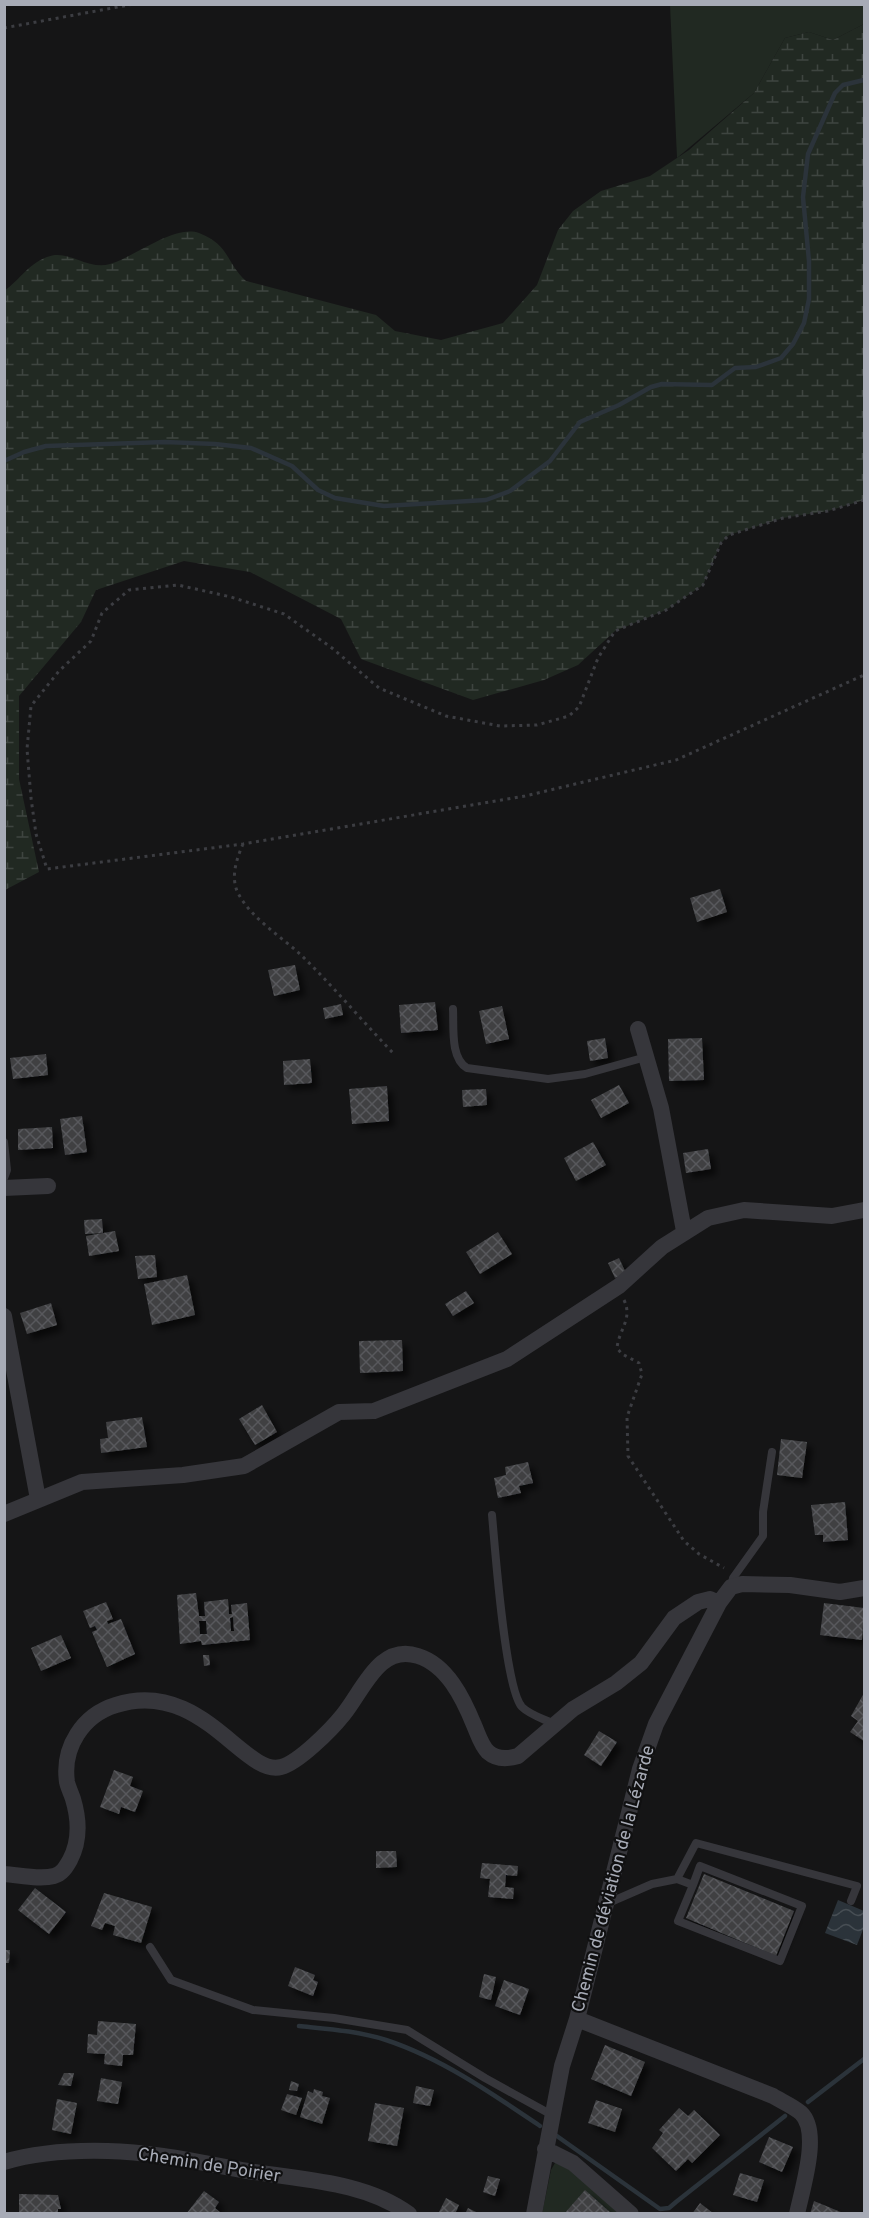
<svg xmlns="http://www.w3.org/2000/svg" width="869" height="2218" viewBox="0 0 869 2218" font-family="Overpass,sans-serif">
	<defs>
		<pattern id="wetland-marsh" width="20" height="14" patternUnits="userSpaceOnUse" patternTransform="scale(1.5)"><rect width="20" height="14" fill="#212922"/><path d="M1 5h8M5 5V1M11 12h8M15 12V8" fill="none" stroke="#3e4540"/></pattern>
		<pattern id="water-waves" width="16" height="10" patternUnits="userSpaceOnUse" patternTransform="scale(1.5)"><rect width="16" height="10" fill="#2b333a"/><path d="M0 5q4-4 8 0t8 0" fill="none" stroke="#474e54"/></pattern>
		<pattern id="building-cross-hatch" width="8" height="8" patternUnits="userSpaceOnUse" patternTransform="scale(1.5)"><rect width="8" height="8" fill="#3f4043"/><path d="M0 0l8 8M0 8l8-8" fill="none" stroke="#58595c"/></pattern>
		<filter id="shadow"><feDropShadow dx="5.5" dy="5.5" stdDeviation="3" flood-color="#0009"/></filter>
	</defs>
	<rect width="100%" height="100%" fill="#151516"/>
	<path fill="#212922" d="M670 5H864V24L833 40 809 32 785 38 754 93 677 158Z
		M555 2163H561L626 2214H542L551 2170Z"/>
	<path fill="url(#wetland-marsh)" d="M864 24V500L828 511 783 518 729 535 721 543 703 585 666 610 615 631 578 665 544 680 473 700 361 659 341 619 250 572 184 561 96 590 81 622 19 696V779L39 872 5 890 4 291C21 279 27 265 47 257 68 248 88 271 110 264 135 257 174 224 199 233 230 245 226 263 246 281L376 315 395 331 441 340 503 323 537 285 558 230 573 211 601 191 650 176 689 150 754 93 785 38 809 32 833 40Z"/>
	<path fill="url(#water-waves)" d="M838 1900 864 1911V1927L857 1945 825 1933Z"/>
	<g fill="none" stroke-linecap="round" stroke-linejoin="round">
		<path stroke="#2b333a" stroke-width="4.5" d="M4 461 24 452 46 446 165 442 215 444 251 448 292 466 318 490 335 498 384 506 486 500 510 491 550 461 580 422 619 405 651 387 662 384 712 385 735 368 756 367 781 358 793 344 804 323 809 299V261L803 197 808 154 835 93 843 85 864 80
			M299 2026C328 2029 358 2031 386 2040 441 2058 493 2094 540 2126
			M808 2102 864 2059
			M554 2134 660 2209 669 2208 676 2202 785 2116"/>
	</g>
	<path fill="url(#building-cross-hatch)" fill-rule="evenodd" filter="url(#shadow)" d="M720 889 727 912 697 922 690 898Z
		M295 965 300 990 274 996 268 970Z
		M435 1002 438 1030 401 1033 399 1005Z
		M341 1004 343 1015 325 1019 323 1008Z
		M502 1006 509 1039 486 1044 479 1011Z
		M605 1038 608 1058 590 1061 587 1041Z
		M702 1038 704 1080 669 1081 668 1039Z
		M46 1054 48 1075 13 1079 10 1058Z
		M310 1059 312 1083 284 1085 283 1061Z
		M619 1085 629 1103 601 1118 591 1100Z
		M387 1086 389 1121 352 1124 349 1089Z
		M486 1089 487 1105 463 1107 462 1090Z
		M82 1116 87 1152 65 1155 60 1119Z
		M52 1127 53 1148 18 1150V1129Z
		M593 1142 606 1165 576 1181 564 1158Z
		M708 1149 711 1169 686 1173 683 1153Z
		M102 1219 103 1233 85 1234 84 1220Z
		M115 1231 119 1251 89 1256 86 1236Z
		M498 1232 512 1254 480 1274 466 1252Z
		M155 1255 157 1277 138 1279 135 1256Z
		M619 1258 626 1273 615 1278 608 1263Z
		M187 1275 195 1315 152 1325 144 1284Z
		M466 1291 474 1303 453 1316 445 1304Z
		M51 1303 57 1325 27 1334 20 1313Z
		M402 1340 403 1371 360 1373 359 1341Z
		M262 1405 277 1432 255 1445 239 1419Z
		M142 1417 147 1447 101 1453 100 1439 108 1438 106 1422Z
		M781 1439 807 1442 802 1478 777 1475Z
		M528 1462 533 1483 519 1486 521 1493 498 1498 494 1478 506 1475 505 1467Z
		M845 1502 848 1540 823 1542V1535H815L811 1505Z
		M196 1593 199 1616H205L204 1602 228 1599 229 1614H232L231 1605 247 1603 250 1640 202 1645 201 1641 180 1644 177 1595ZM233 1617 234 1631H231L230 1618ZM199 1621H206L207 1634H200Z
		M106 1602 113 1619 107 1621 108 1624 121 1619 135 1654 107 1667 92 1632 97 1630 95 1626 90 1628 83 1611Z
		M824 1603 864 1608 862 1640 820 1635Z
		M61 1635 71 1658 41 1671 31 1648Z
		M203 1655H209L210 1665 204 1666Z
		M864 1693V1741L850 1732 858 1721 851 1716Z
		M599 1731 617 1742 601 1766 584 1755Z
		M114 1770 133 1777 130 1786 143 1791 135 1812 121 1807 119 1814 100 1807Z
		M376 1851H396L397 1867 376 1868Z
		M482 1863 518 1866 517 1876 506 1875 505 1887 514 1888 513 1899 488 1897 490 1879 480 1878Z
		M704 1874 794 1911 776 1956 686 1918Z
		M35 1888 66 1912 49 1934 18 1910Z
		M104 1893 152 1907 141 1943 113 1935 115 1926 105 1923 102 1930 91 1926Z
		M4 1950H10L9 1963H4Z
		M295 1967 315 1975 313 1980 318 1982 313 1996 288 1986Z
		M484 1974 496 1977 491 2000 479 1997Z
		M504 1980 529 1989 520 2015 495 2006Z
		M98 2021 136 2024 133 2055H123L122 2066 104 2064 105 2054 87 2053 88 2034 97 2035Z
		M605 2045 645 2062 631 2096 591 2079Z
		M64 2073H74L71 2086 58 2085Z
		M101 2078 122 2082 118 2104 97 2101Z
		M291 2081 299 2084 297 2091 289 2090Z
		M416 2086 434 2090 430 2106 413 2103Z
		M314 2089 323 2092 322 2096 330 2098 322 2124 300 2117 308 2091 313 2093Z
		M287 2094 302 2098 296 2115 281 2110Z
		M57 2099 77 2103 71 2134 52 2130Z
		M596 2100 622 2109 615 2132 588 2123Z
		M375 2103 404 2108 397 2146 368 2141Z
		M679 2108 688 2116 694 2110 720 2135 692 2163 688 2159 676 2171 652 2148 663 2133 659 2130Z
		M769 2137 793 2147 782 2172 759 2162Z
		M740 2173 764 2180 757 2202 733 2195Z
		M488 2176 500 2179 495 2196 483 2192Z
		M585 2190 612 2214H564Z
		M204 2191 219 2202 215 2208 222 2214H186Z
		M19 2194 58 2195 61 2209H58V2214H19Z
		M446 2198 459 2205 455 2214H438Z
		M814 2201 843 2213V2214H810Z
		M700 2203 714 2214H692Z
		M468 2208 480 2214H465Z"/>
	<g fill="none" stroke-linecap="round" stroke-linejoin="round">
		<path stroke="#3c3d42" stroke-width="3" stroke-dasharray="3 4.5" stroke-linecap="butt" d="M4 28 134 4
			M864 500 828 511 783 518 729 535 721 543 703 585 666 610 615 631 598 658 579 707 569 716 537 725 500 726 446 716 379 688 332 648 284 614 231 597 178 585 129 590 102 613 91 641 59 671 31 706 27 749 31 798 36 834 47 869 243 844 525 796 676 760 864 675
			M243 844C237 858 230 877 238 893 251 918 279 935 300 954 333 986 363 1022 395 1055
			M624 1300C633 1319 619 1329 617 1348L622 1354 639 1363 642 1374 627 1417 628 1456 684 1541 699 1554 724 1568"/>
		<path stroke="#36363b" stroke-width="8" d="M453 1009C454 1027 450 1058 467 1068L548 1079 585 1074 646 1057
			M4 1142 7 1170 4 1178
			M492 1515C495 1547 505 1689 522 1707 530 1715 544 1719 554 1724
			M731 1587 733 1578 763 1536V1512L772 1452
			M677 1879 693 1885 678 1921 780 1961 802 1906 700 1866 693 1885
			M606 1904 652 1884 677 1879 696 1843 857 1886 851 1901
			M150 1947 171 1980 253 2010 334 2018 407 2030 485 2078 552 2115"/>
		<path stroke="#36363b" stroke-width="16" d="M638 1029 661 1108 684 1231
			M4 1188 48 1186
			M4 1316 38 1499
			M4 1514 82 1482 183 1475 244 1466 339 1412 374 1411 507 1359 619 1286 662 1247 708 1218 744 1210 832 1216 864 1210
			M4 1874C19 1875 40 1880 54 1876 62 1874 66 1867 70 1860 80 1841 79 1819 73 1799 71 1793 68 1787 67 1782 62 1747 83 1715 116 1705 201 1678 244 1777 281 1767 298 1763 331 1730 343 1715 363 1691 379 1643 418 1656 447 1665 463 1698 474 1725 478 1734 481 1745 488 1752 497 1760 508 1759 518 1756L573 1709 616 1683 641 1663 674 1618 698 1602 710 1599 719 1603
			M577 2019 773 2096C781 2101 793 2106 801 2113 821 2132 802 2189 797 2214
			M545 2149 573 2163 631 2214
			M4 2162C38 2152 73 2150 108 2151 154 2152 202 2163 248 2171 301 2180 364 2181 409 2214
			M534 2214 562 2066 577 2019 640 1769 656 1724 719 1603 731 1587 742 1584 790 1585 840 1592 864 1588"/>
	</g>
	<g text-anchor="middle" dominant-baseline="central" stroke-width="4.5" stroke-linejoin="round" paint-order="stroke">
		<g font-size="18" fill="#a7abb6" stroke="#101011">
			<text transform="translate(614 1879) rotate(-75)">Chemin de déviation de la Lézarde</text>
			<text transform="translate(209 2166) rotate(9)">Chemin de Poirier</text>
		</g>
	</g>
	<rect width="869" height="2218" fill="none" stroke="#a7abb6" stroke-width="12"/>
</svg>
